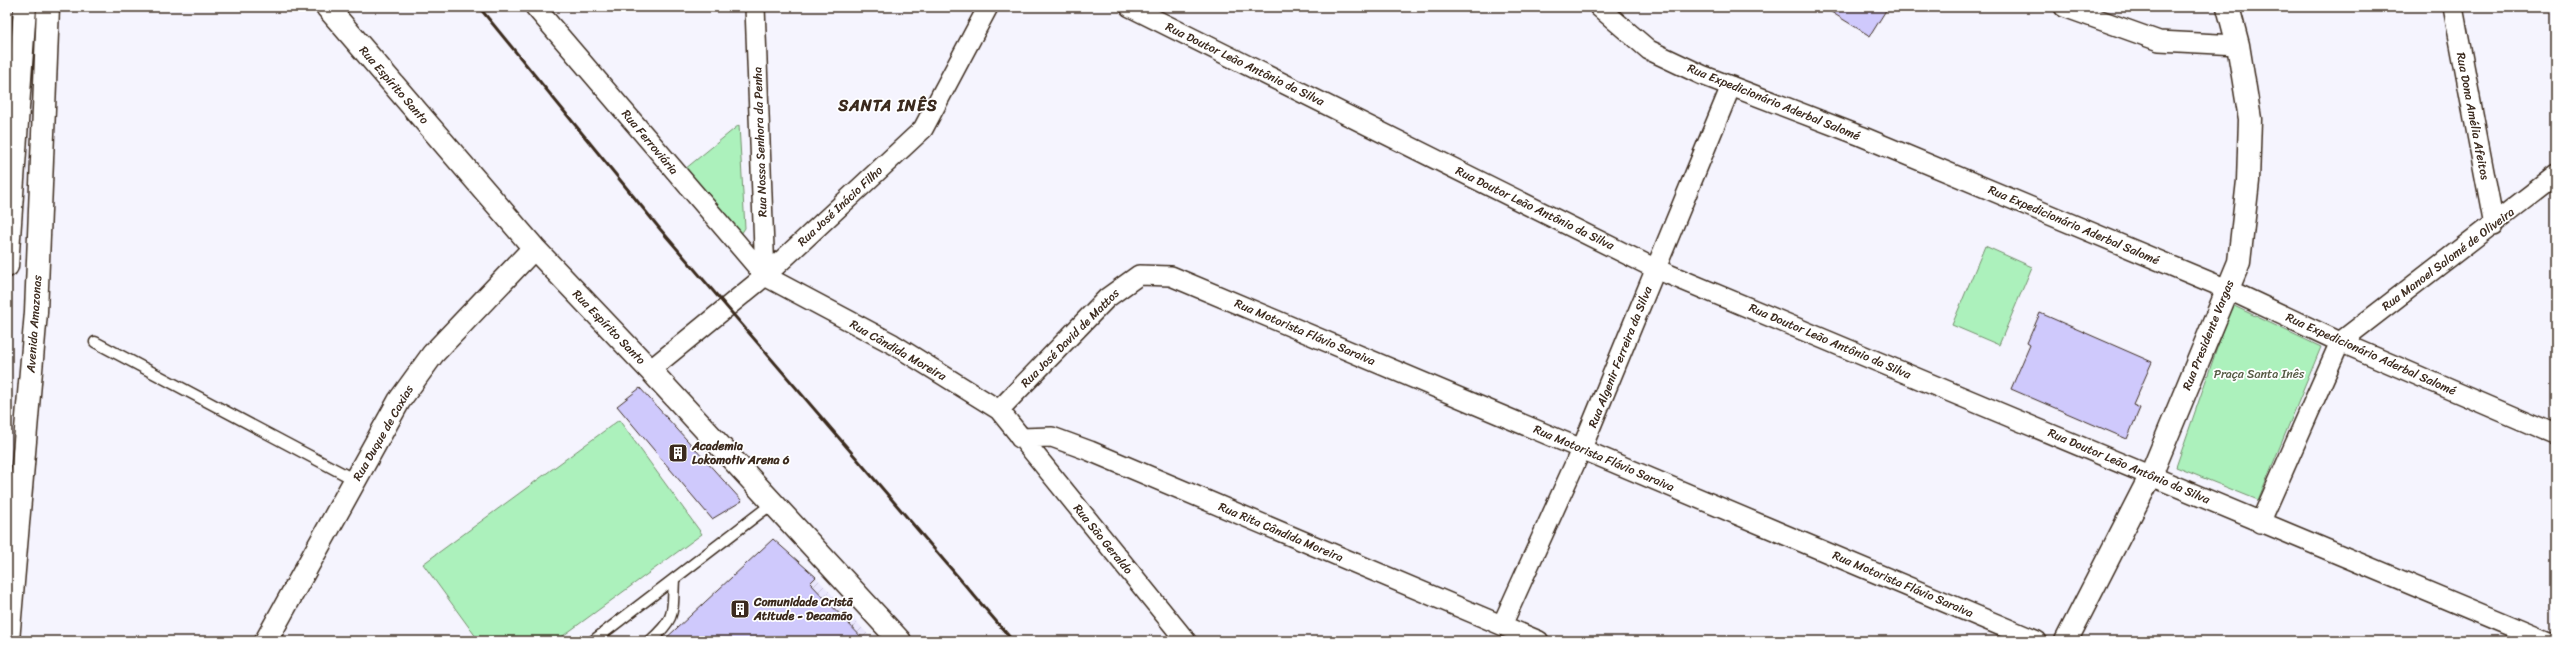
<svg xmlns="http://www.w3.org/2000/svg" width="2563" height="648" viewBox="0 0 2563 648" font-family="Sriracha,sans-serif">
	<defs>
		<pattern id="industrial-furrows" width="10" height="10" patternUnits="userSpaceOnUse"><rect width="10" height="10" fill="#eae7fd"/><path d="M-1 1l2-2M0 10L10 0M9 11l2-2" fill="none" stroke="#cac6d8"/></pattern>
	</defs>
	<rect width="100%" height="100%" fill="#f5f4fe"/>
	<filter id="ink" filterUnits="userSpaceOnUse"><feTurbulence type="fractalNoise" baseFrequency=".025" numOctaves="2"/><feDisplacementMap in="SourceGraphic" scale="8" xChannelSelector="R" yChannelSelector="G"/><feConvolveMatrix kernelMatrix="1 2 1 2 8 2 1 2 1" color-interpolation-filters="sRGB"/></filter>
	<g filter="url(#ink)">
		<path fill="url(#industrial-furrows)" d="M816 577 874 641H750Z"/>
		<path fill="#acf1bc" stroke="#748e6d" d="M739 125 745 228 741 234 685 169Z
			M1985 246 2032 267 1999 345 1952 325Z
			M2232 305 2321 347 2258 500 2176 467Z
			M619 420 702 534 556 641H479L423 564Z"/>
		<path fill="#cfc9fc" stroke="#3b2a1e" d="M1823 7H1888L1870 36Z
			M2040 313 2152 362 2133 405 2140 408 2127 439 2011 389 2030 345 2027 343Z
			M640 388 742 501 712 519 617 406Z
			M773 539 816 577 810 583 865 641H663Z"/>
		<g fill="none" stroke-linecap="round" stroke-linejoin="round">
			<g stroke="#3b2a1e" stroke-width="13">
				<path id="lane" d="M95 342 355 480
					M593 641 773 503
					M650 641C677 617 672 613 674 579"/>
			</g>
			<g stroke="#3b2a1e" stroke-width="22">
				<path id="street" d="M535 7 765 276 893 344 999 410 1186 641
					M755 7 765 276
					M1130 7 1656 269 2546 641
					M1599 7 1649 50 1702 75 1861 136 2227 289 2340 342 2556 435
					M2064 7 2159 41 2238 45
					M2453 7 2494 225
					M650 370 765 276 923 129 988 7
					M999 410 1107 298 1139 275 1171 276 2037 641
					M1020 438 1052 437 1090 451 1539 641
					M2260 523 2340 342 2556 175
					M1502 625 1582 448 1731 86"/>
			</g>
			<g stroke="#3b2a1e" stroke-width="25">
				<path id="secondary" d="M327 7 534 248 650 370 900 641
					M266 641 399 401 433 354 534 248
					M2066 641 2151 475 2239 262 2248 181 2250 119 2238 45 2228 7"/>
			</g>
			<g stroke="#3b2a1e" stroke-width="25">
				<path id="primary" d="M7 266 25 7
					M8 641 36 312 48 7"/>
			</g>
			<use href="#lane" stroke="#fff" stroke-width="10"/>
			<use href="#street" stroke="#fff" stroke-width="19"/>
			<use href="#secondary" stroke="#fff" stroke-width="22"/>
			<use href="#primary" stroke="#fff" stroke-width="22"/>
			<path stroke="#3b2a1e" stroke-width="3" d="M479 7 660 229 1013 641"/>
		</g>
	</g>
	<defs>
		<g id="building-square" transform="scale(1)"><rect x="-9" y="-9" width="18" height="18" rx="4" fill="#3b2a1e" stroke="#fff"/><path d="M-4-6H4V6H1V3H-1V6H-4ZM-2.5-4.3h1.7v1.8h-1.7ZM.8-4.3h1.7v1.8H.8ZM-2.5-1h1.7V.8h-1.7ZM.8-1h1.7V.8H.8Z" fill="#fff"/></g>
	</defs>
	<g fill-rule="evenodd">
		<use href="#building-square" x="678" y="453"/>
		<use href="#building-square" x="740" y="609"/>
	</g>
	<g text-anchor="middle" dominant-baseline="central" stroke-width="3.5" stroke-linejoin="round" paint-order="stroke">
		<g font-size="12" fill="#3b2a1e" stroke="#fff">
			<text transform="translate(1245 64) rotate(26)">Rua Doutor Leão Antônio da Silva</text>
			<text transform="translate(394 85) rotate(49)">Rua Espírito Santo</text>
			<text transform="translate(1774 102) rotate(22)">Rua Expedicionário Aderbal Salomé</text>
			<text transform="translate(2473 116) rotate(79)">Rua Dona Amélia Afeitos</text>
			<text transform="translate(650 142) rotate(50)">Rua Ferroviária</text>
			<text transform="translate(760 142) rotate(-92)">Rua Nossa Senhora da Penha</text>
			<text transform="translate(840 206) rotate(-43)">Rua José Inácio Filho</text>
			<text transform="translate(1535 208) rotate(26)">Rua Doutor Leão Antônio da Silva</text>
			<text transform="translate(2074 225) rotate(23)">Rua Expedicionário Aderbal Salomé</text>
			<text transform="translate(2448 259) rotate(-37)">Rua Manoel Salomé de Oliveira</text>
			<text transform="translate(34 324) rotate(-86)">Avenida Amazonas</text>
			<text transform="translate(609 327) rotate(46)">Rua Espírito Santo</text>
			<text transform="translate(1305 332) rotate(23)">Rua Motorista Flávio Saraiva</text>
			<text transform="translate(2208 335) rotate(-68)">Rua Presidente Vargas</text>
			<text transform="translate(1070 338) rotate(-45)">Rua José David de Mattos</text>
			<text transform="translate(1830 341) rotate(23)">Rua Doutor Leão Antônio da Silva</text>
			<text transform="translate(898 350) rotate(30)">Rua Cândida Moreira</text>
			<text transform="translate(2371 354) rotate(24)">Rua Expedicionário Aderbal Salomé</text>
			<text transform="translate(1620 357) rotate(-68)">Rua Algenir Ferreira da Silva</text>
			<text transform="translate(383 433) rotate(-60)">Rua Duque de Caxias</text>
			<text transform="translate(1604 458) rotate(23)">Rua Motorista Flávio Saraiva</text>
			<text transform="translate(2129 466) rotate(23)">Rua Doutor Leão Antônio da Silva</text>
			<text transform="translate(1281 532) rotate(23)">Rua Rita Cândida Moreira</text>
			<text transform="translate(1103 539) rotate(51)">Rua São Geraldo</text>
			<text transform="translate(1903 584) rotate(23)">Rua Motorista Flávio Saraiva</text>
		</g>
		<g font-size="12" fill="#575c46" stroke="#fff">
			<text x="2259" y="374">Praça Santa Inês</text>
		</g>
		<g font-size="12" font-weight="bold" fill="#3b2a1e" stroke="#fff" text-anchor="start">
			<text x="692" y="446">Academia<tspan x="692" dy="14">Lokomotiv Arena 6</tspan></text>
			<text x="754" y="602">Comunidade Cristã<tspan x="754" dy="14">Atitude - Decamão</tspan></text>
		</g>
		<g font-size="16" font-weight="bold" letter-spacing="1" fill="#3b2a1e" stroke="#fff">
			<text x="888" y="105">SANTA INÊS</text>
		</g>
	</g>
	<rect width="2563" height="648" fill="none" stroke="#fff" stroke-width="24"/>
	<rect x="12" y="12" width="2539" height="624" fill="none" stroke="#3b2a1e" stroke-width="1.5" filter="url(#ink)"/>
</svg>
